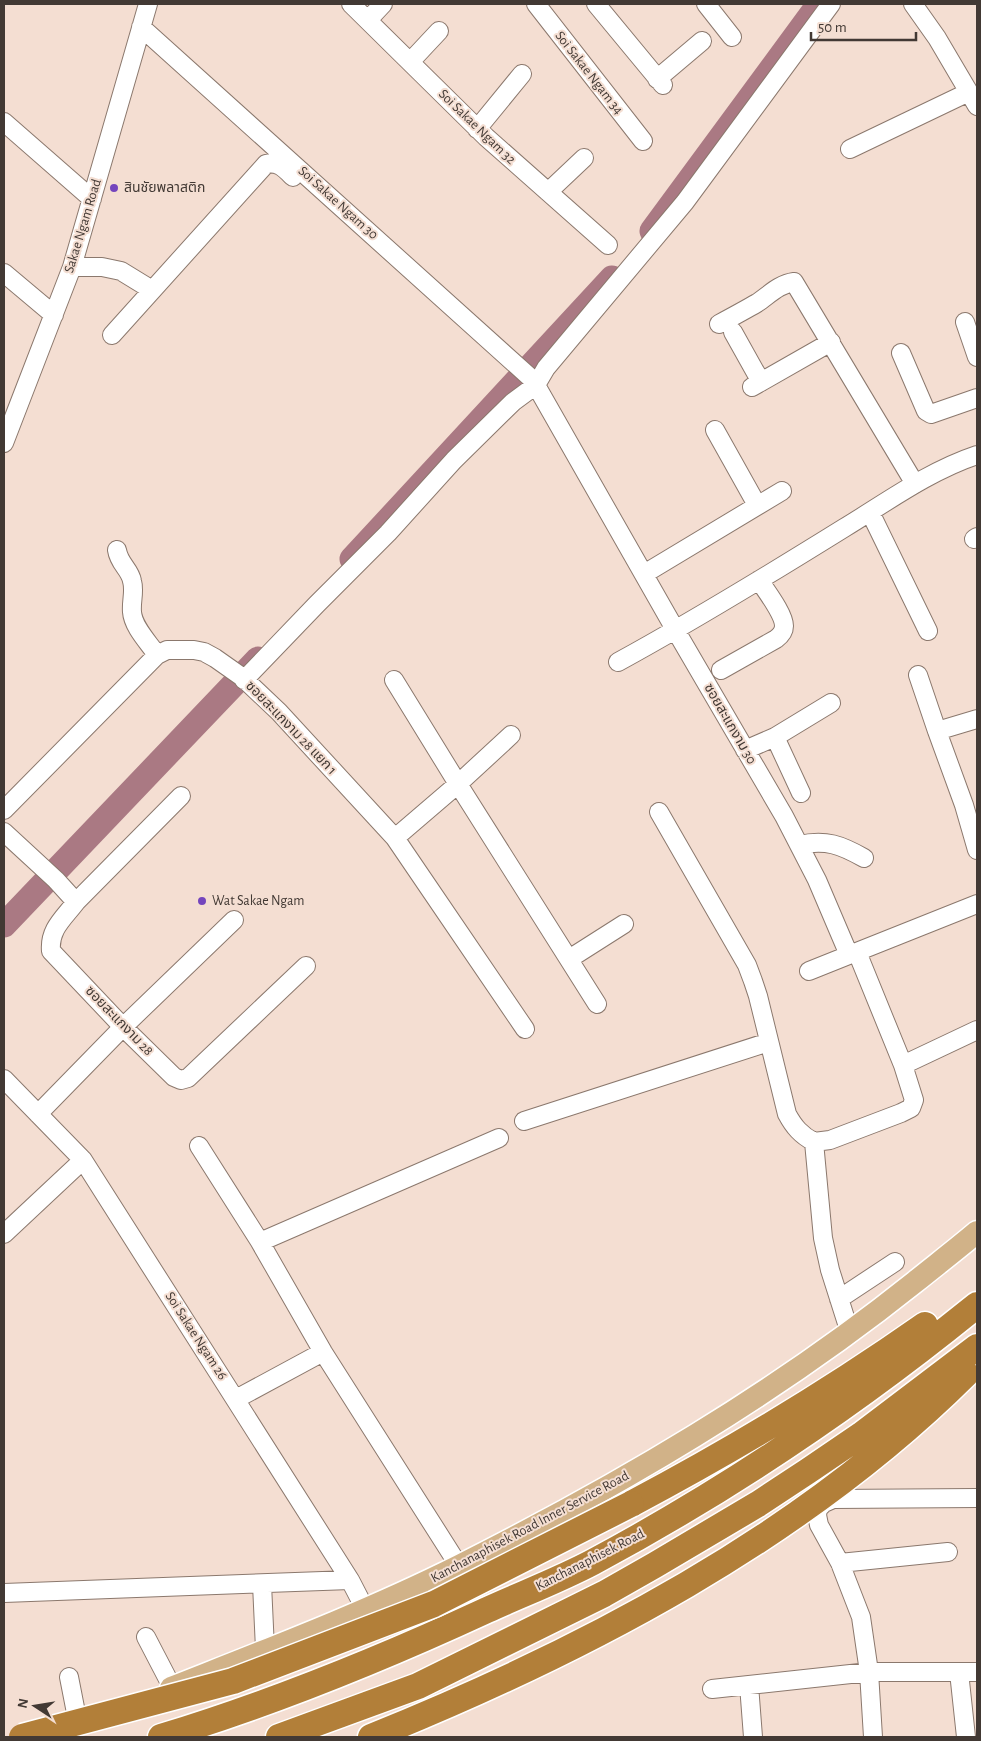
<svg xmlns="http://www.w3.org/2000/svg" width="981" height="1741" viewBox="0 0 981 1741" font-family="'Alegreya Sans','Noto Sans Thai',sans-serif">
	<rect width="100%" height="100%" fill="#f4ded2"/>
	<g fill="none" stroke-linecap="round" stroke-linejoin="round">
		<path stroke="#aa7983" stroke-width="25" d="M652 231 819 4
			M352 559 612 278
			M4 925 258 659"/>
		<g stroke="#8b786d" stroke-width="20">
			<path id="minor" d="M351 4 486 137 608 245
				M536 4 643 141
				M596 4 663 85
				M706 4 732 37
				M913 4 937 38 977 106
				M368 20 383 4
				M141 27 533 380 676 631 784 816 817 880 849 955 977 904
				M410 62 439 31
				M657 79 702 41
				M4 122 92 199
				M477 129 522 74
				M850 149 969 92
				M548 192 584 158
				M72 267H102L121 271 152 290
				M4 273 54 315
				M965 322 977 357
				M719 324C732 317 745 310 757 303 769 295 779 284 794 282L915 484
				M733 332 761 382
				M112 335 266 164C278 161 285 169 293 177
				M901 353 926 411 931 414 977 398
				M752 387 831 342
				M715 430 757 505
				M4 443 72 267 148 4
				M870 512 928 631
				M974 539 977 537
				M117 550C119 564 130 569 132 581 135 591 131 601 132 612 133 627 149 643 157 655
				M644 574 782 491
				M618 662C695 620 770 574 844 528 887 502 929 471 977 455
				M721 670 776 639C780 636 784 631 784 626 784 614 766 591 759 580
				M918 675 937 731
				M244 680 317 604 388 533 454 460 513 402 536 385 546 368 685 202 831 4
				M394 680 458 784 597 1004
				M977 719 937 731 964 805 977 850
				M775 737 831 703
				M745 750 775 737 801 793
				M4 810 157 655 167 650H194L204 652 215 658 242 677 279 712 395 838 525 1029
				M659 812 747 965 753 981 758 996 787 1114C794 1127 801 1135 814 1142
				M4 832 56 880 76 902C64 918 49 929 51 951L123 1027 174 1077 181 1080 188 1078 306 966
				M395 838 458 784 511 735
				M799 845C826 839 841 845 864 858
				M76 902 181 796
				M569 959 624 924
				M809 971 849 955
				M903 1065 977 1030
				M4 1079 83 1160 350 1580 365 1609
				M38 1114 123 1027 234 920
				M524 1121 769 1042
				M199 1146 260 1242 323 1352 459 1566
				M4 1234 83 1160
				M260 1242 499 1138
				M839 1299 895 1262
				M850 1333 830 1270 823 1238 814 1142 830 1140 901 1113 911 1108 914 1100 903 1065 857 952
				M236 1399 323 1352
				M840 1563 948 1552
				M262 1584 265 1649
				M4 1593 350 1580
				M146 1637 172 1687
				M959 1672 966 1737
				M69 1677 78 1723
				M749 1685 753 1737
				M712 1689 869 1672H977
				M873 1737 869 1672 861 1617 840 1563 819 1525 817 1515 818 1509 824 1503 833 1499 977 1498"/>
		</g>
		<g stroke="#fff" stroke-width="25">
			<path id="major" d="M171 1688C267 1650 367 1612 459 1566 620 1485 775 1394 915 1282 936 1265 957 1249 977 1232"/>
		</g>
		<g stroke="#fff" stroke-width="29">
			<path id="highway" d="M631 1504C733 1450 831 1391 925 1325
				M161 1737C273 1703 381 1659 487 1610 522 1594 559 1580 593 1562 729 1489 858 1402 977 1305
				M279 1737 418 1686 604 1594 655 1565 758 1504 808 1471 861 1435 977 1347
				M371 1737C584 1651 801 1538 966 1374"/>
		</g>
		<use href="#minor" stroke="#fff" stroke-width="18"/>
		<use href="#major" stroke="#d1b288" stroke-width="22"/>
		<use href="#highway" stroke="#b27f39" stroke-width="26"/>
		<g stroke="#fff" stroke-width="29" stroke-linecap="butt">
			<path id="highway-bridge" d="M22 1737 233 1681 434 1604 631 1504"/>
		</g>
		<use href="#highway-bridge" stroke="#b27f39" stroke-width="26"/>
	</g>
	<g fill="#7445bd" stroke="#f4ded2" stroke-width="2">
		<circle cx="114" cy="188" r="5"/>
		<circle cx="202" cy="901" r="5"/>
	</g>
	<g text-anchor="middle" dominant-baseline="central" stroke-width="4" stroke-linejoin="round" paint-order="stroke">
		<g font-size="14" fill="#423934" stroke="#f4ded2">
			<text transform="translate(589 73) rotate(52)">Soi Sakae Ngam 34</text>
			<text transform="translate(477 127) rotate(44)">Soi Sakae Ngam 32</text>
			<text transform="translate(338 203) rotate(42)">Soi Sakae Ngam 30</text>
			<text transform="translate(83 226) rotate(-73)">Sakae Ngam Road</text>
			<text transform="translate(730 724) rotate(60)">ซอยสะแกงาม 30</text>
			<text transform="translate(291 728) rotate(46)">ซอยสะแกงาม 28 แยก 1</text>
			<text transform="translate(119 1021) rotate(46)">ซอยสะแกงาม 28</text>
			<text transform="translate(196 1336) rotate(57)">Soi Sakae Ngam 26</text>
			<text transform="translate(530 1527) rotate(-28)">Kanchanaphisek Road Inner Service Road</text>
			<text transform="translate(590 1560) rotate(-27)">Kanchanaphisek Road</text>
		</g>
		<g font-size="14" fill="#423934" stroke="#f4ded2" text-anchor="start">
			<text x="124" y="188">สินชัยพลาสติก</text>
			<text x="212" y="901">Wat Sakae Ngam</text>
		</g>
	</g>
	<rect width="981" height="1741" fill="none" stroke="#423934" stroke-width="10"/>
	<g transform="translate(35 1706) rotate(282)" stroke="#f4ded2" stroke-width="4" paint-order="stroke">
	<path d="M0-4L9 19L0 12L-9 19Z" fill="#423934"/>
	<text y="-8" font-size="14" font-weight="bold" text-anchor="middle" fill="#423934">N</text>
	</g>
	<path d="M811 32v8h105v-8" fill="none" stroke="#423934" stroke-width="2.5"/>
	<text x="818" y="32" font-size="15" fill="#423934" stroke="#f4ded2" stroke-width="4" paint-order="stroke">50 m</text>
</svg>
